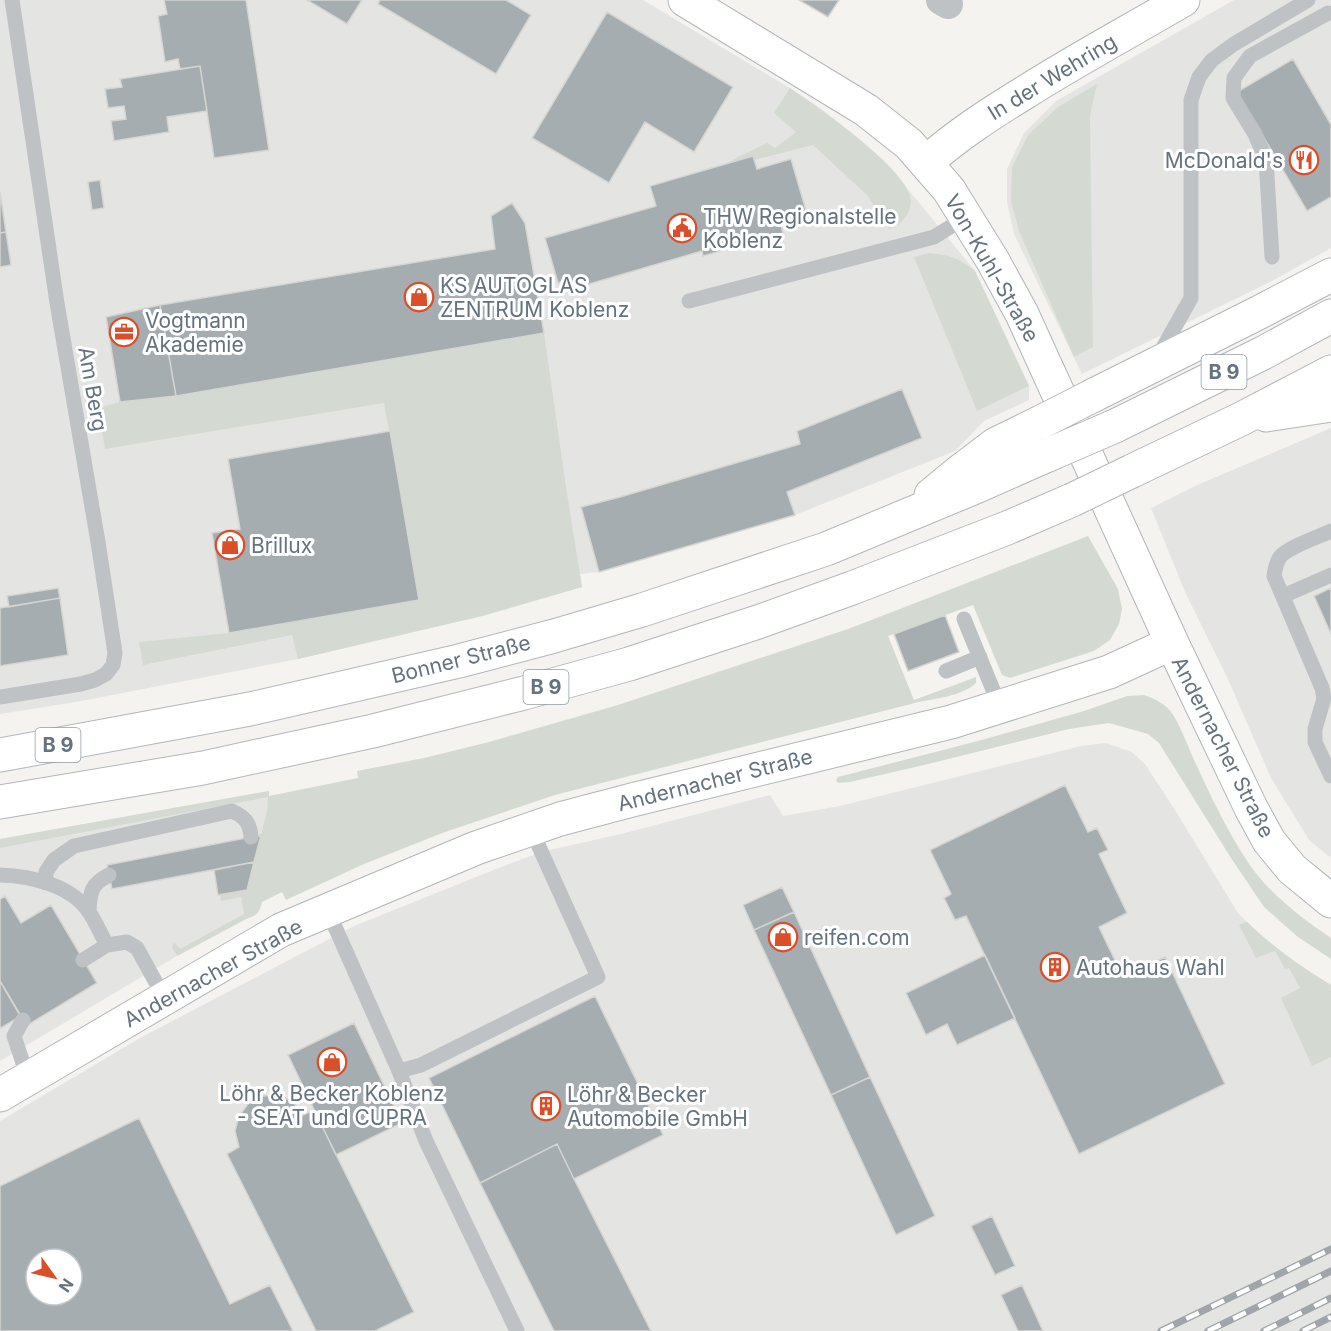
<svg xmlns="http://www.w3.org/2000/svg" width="1331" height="1331" viewBox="0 0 1331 1331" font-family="Inter,sans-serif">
	<rect width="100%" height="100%" fill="#f4f3ef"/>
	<path fill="#e4e5e3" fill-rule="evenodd" d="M0 0H643L790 88 823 110 857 137 889 166 975 271 1029 386V400L984 421 955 451 795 515 599 572 580 574 582 587 482 616 298 659 76 702 0 714Z
		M1234 0H1331V248L1272 281 1082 374 1014 234 1007 202V169L1024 133 1056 101Z
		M1331 428V858L1309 840 1271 778 1227 677 1185 592 1151 508 1195 486Z
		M1106 743 1132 752 1145 764 1175 810 1238 913 1259 934 1295 962 1331 985V1331H0V1121L140 1038 354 926 496 869 541 852 625 833 770 795 783 816 840 806 1081 746ZM36 1259H72V1295H36Z
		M269 791 267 811 247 890 246 919 177 956 0 1061V839Z"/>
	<path fill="#d4dad1" d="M1097 84 1090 116 1093 347 1074 357 1019 231 1011 201 1012 167 1028 135 1058 107Z
		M790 88C816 106 910 170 911 201 911 205 909 212 907 215 902 222 898 226 889 229L867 195 813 145 754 160 753 156 727 163 744 154 767 143 775 148 796 132 774 113Z
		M929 253C951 255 959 258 975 271L1029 386 977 411 914 257Z
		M544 333 566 487 582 587 482 616 298 659 292 635 143 665 139 642 229 633 419 600 384 403 105 449 98 408 120 402 176 396Z
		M1088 536 1118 589 1122 609 1119 624 1110 640 1094 651 1010 678 1002 675 973 605 888 636 914 700 976 677V683C961 697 935 698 915 703L555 795 445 832 364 864 286 900 282 892 262 902C259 914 257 915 246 919L177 956 172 947 173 944 175 943 180 949 244 914 241 897 221 901 220 895 247 889 267 811 268 797 0 848V839L269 791V796L358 778 357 771 424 758 489 742 618 705 848 629Z
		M1144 695C1155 699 1164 703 1171 712 1179 722 1189 749 1195 762 1211 797 1228 832 1249 864 1270 894 1301 918 1331 938V959L1298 937 1264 907 1231 858 1159 743 1148 734 1109 723 1069 729 924 765 850 782 838 783 836 780 838 777 978 741 1084 711 1127 696Z
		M1247 922C1272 946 1301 967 1331 985V1057L1312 1066 1281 998 1300 988 1289 968 1285 969 1275 951 1256 958 1239 925Z"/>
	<path fill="#a6adb1" stroke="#d5d5d2" stroke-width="1.5" fill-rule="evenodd" d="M164 0H246L269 150 214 158 200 66 180 69 178 59 165 62 158 16 167 14Z
		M307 0H362L347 24Z
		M380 0H506L531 15 496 74 378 4Z
		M799 0H839L828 17Z
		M607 12 733 87 694 152 645 122 609 183 532 138Z
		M1293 59 1330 123 1331 122V197L1307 211 1237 92Z
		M200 66 207 111 167 117 169 132 114 141 111 121 126 119 124 106 108 108 105 89 122 87 120 79Z
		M753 156 757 169 791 159 807 214 780 222 783 233 703 256 702 251 569 290 566 280 558 283 545 238 656 206 650 186Z
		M100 180 104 208 92 210 88 182Z
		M0 192 6 232 0 233Z
		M512 203 525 223 544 333 176 396 160 305 495 249 491 216Z
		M6 232 11 265 0 267V233Z
		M160 305 176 396 120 402 106 317Z
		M902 389 922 438 787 492 795 515 599 572 581 507 620 497 800 444 797 431Z
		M390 431 419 600 229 633 212 533 240 529 228 459Z
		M58 588 60 598 9 607 7 596Z
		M1331 588V634L1314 596Z
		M60 598 68 655 0 666V608Z
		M945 615 959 652 908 671 894 634Z
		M1065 785 1088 832 1097 828 1108 850 1099 854 1127 913 1099 927 1123 977 1165 957 1225 1084 1079 1154 966 916 955 920 944 898 951 894 930 850Z
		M261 835 254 862 112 889 107 865Z
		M254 862 247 890 218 895 214 870Z
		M782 887 794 912 754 930 743 905Z
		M5 896 21 923 51 905 97 983 26 1026 0 981V899Z
		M794 912 870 1077 831 1095 754 930Z
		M985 955 1015 1018 957 1045 947 1024 926 1035 906 993Z
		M0 981 21 1016 1 1028 0 1026Z
		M595 996 663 1135 574 1179 557 1144 480 1183 429 1078Z
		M354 1023 402 1123 336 1155 288 1055Z
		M870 1077 935 1216 896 1235 831 1095Z
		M279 1095 293 1102 303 1115 314 1110 414 1312 375 1331H316L227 1154 239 1147 235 1131 239 1116 248 1104 262 1096Z
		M139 1118 230 1304 270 1285 293 1331H0V1186ZM36 1259H72V1295H36Z
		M557 1144 574 1179 651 1331H554L480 1183Z
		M992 1216 1015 1266 995 1275 971 1226Z
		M1022 1285 1043 1331H1018L1001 1295Z"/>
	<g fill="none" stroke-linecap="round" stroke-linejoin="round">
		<g stroke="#b1b6b9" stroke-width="35">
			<path id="secondary" d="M685 0 866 110 909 144 949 190 993 261 1022 314 1172 643 1251 808 1269 841 1292 869 1331 901
				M927 162C957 135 990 114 1024 93 1076 60 1130 31 1183 0
				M0 1095 281 930 476 848 560 819 632 800 951 722 1109 672 1172 643"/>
		</g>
		<g stroke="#b3b6b9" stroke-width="35">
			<path id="highway" d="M1094 395 1256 314 1331 275
				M1266 415 1331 405
				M1115 426 1263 353 1331 316
				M1132 471 1241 419 1331 372
				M931 495 959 472 996 444 1039 423
				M0 755 250 709 459 661 554 636 642 610 826 549 973 488 1048 455
				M0 802 203 768 373 731 524 693 629 664 758 622 852 588 1007 528 1072 500"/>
		</g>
		<path stroke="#bec2c5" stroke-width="15" d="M1272 257 1266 160 1255 134 1233 98 1234 78 1250 56 1328 13
			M689 301 934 237 966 217
			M1159 355 1191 298V100L1199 77 1212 60 1234 44 1308 0
			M1331 531C1318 537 1288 547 1280 557 1276 563 1275 569 1274 576L1322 688 1324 698 1315 729V742L1331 776
			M1283 596 1331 575
			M964 619 1000 707
			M946 671 980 657
			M0 697 81 684 95 680 106 674 113 665 115 653 98 542 57 303 12 0
			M0 875C31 876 71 885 89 912 96 922 101 935 107 945
			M46 883V872L54 860 74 846 232 811C245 817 250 823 251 837
			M89 911C90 892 91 884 109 875
			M328 911 399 1071 426 1141 517 1331
			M83 960 107 945 127 942 137 948 165 999
			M23 1020 14 1036 28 1078
			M399 1071 421 1065 598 977 531 829"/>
		<path stroke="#bec2c5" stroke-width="30" d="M941 0 948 4"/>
		<use href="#secondary" stroke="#fff" stroke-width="33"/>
		<use href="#highway" stroke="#fff" stroke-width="33"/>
		<g stroke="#a0a5aa" stroke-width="7">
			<path id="rail" d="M1161 1331 1331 1249
				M1208 1331 1331 1271
				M1264 1331 1331 1298
				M1303 1331 1331 1317"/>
		</g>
		<use href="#rail" stroke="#fff" stroke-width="4.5" stroke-dasharray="14" stroke-linecap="butt"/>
		<g stroke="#b3b6b9" stroke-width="35" stroke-linecap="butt">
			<path id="highway-bridge" d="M1039 423 1094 395
				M1048 455 1115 426
				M1072 500 1132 471"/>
		</g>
		<use href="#highway-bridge" stroke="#fff" stroke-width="33"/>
	</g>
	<defs>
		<g id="restaurant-ring" transform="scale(1.5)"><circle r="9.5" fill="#fff" stroke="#da4f29" stroke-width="1.5"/><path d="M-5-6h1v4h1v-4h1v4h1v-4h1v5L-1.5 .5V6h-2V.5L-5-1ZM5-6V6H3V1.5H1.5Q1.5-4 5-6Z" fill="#da4f29"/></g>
		<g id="civic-ring" transform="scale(1.5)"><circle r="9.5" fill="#fff" stroke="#da4f29" stroke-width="1.5"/><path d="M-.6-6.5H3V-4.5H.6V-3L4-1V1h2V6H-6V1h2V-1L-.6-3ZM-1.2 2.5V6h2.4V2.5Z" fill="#da4f29"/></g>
		<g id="shop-ring" transform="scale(1.5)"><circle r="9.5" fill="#fff" stroke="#da4f29" stroke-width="1.5"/><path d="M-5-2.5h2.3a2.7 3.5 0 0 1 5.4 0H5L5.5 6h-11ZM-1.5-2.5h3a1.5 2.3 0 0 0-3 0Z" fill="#da4f29"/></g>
		<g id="office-ring" transform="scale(1.5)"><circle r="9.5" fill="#fff" stroke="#da4f29" stroke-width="1.5"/><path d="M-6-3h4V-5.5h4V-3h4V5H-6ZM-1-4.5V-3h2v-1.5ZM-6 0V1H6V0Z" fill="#da4f29"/></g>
		<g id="building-ring" transform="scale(1.5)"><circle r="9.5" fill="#fff" stroke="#da4f29" stroke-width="1.5"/><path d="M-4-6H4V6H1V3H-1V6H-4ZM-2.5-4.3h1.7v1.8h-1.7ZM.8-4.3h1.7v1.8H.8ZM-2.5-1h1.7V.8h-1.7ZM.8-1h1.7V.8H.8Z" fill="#da4f29"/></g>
	</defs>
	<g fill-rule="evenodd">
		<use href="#restaurant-ring" x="1304" y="160"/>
		<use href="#civic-ring" x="682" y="228"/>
		<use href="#shop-ring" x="419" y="297"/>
		<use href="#office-ring" x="124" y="332"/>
		<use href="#shop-ring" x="230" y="545"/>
		<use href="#shop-ring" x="783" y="937"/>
		<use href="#building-ring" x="1055" y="967"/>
		<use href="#shop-ring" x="332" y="1062"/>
		<use href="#building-ring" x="546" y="1106"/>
	</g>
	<g text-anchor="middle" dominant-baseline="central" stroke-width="6" stroke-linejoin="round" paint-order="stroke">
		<g fill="#fff" stroke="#929da5" stroke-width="1.5">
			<rect x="1201.5" y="355" width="45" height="34" rx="4.5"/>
			<rect x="523.5" y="670" width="45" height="34" rx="4.5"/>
			<rect x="35.5" y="728" width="45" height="34" rx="4.5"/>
		</g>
		<g font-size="20" font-weight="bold" fill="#64737f">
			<text x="1224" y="372">B 9</text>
			<text x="546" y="687">B 9</text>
			<text x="58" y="745">B 9</text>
		</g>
		<g font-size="21" fill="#64737f" stroke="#fff">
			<text transform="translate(1052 77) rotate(-31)">In der Wehring</text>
			<text transform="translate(992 268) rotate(60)">Von-Kuhl-Straße</text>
			<text transform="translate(93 389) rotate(80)">Am Berg</text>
			<text transform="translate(461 659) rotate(-14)">Bonner Straße</text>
			<text transform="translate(1223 747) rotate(63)">Andernacher Straße</text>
			<text transform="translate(715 780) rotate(-14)">Andernacher Straße</text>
			<text transform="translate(213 973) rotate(-29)">Andernacher Straße</text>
		</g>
		<g font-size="21" fill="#64737f" stroke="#fff" text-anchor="start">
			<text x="1283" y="160" text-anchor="end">McDonald's</text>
			<text x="703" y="216">THW Regionalstelle<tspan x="703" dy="24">Koblenz</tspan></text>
			<text x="440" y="285">KS AUTOGLAS<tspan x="440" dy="24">ZENTRUM Koblenz</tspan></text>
			<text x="145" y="320">Vogtmann<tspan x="145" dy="24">Akademie</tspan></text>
			<text x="251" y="545">Brillux</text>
			<text x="804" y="937">reifen.com</text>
			<text x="1076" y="967">Autohaus Wahl</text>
			<text x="332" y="1093" text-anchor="middle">Löhr &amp; Becker Koblenz<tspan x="332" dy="24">- SEAT und CUPRA</tspan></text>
			<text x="567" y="1094">Löhr &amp; Becker<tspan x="567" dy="24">Automobile GmbH</tspan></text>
		</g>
	</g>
	<g transform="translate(54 1277) rotate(124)"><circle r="28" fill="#ffffff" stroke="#c1c7cc" stroke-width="1.5"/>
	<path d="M0-4.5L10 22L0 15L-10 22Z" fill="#da4f29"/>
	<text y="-9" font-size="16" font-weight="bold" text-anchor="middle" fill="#64737f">N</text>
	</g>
</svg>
